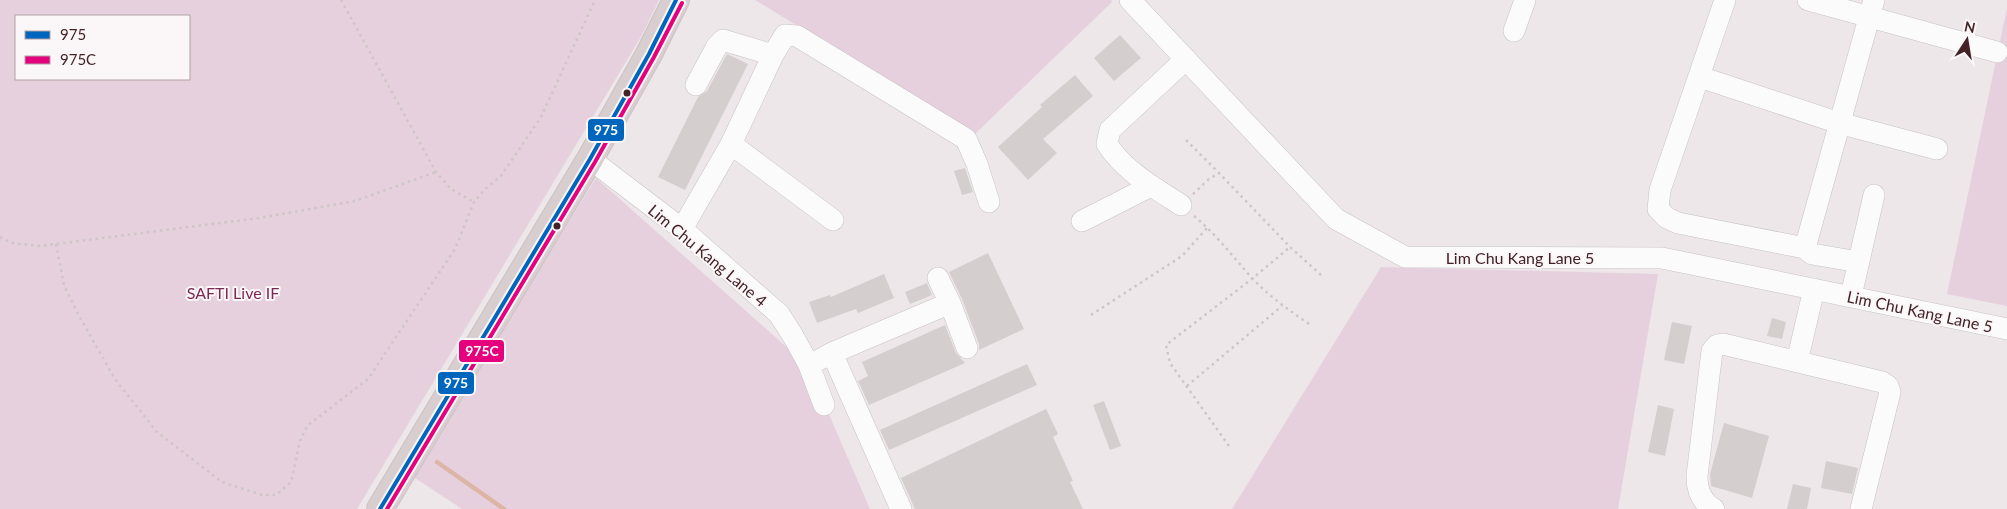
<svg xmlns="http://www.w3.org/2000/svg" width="2007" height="509" viewBox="0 0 2007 509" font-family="Lato,sans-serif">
	<rect width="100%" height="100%" fill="#ede7e9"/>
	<path fill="#e6d0dd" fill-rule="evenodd" d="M0 0H659L642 35 357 509H0ZM16 16H189V79H16Z
		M755 0H1111L1112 2 975 134Z
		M2007 8V306L1947 294Z
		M596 178 808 366 870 509H462L412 476Z
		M1381 267 1658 274 1618 509H1232Z"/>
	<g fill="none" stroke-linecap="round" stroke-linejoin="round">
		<path stroke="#ddb5a6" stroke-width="4.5" d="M437 462 504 509"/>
	</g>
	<path fill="#d4cecf" d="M1120 35 1141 58 1114 81 1094 58Z
		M727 54 748 64 685 190 658 177 698 97 707 91Z
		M1075 75 1093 96 1043 139 1057 153 1028 180 998 147 1042 107 1040 105Z
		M965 168 973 192 962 195 954 171Z
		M988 253 1024 329 979 350V344L962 299 949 272Z
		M884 274 894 298 858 313 856 309 817 323 809 302 830 295 831 297Z
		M927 283 932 295 910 304 905 292Z
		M1772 318 1786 322 1782 339 1767 336Z
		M1672 322 1692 326 1684 364 1664 360Z
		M945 325 956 353 965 363 869 405 858 381 868 376 862 362Z
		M1027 364 1037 385 889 450 880 430Z
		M1104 401 1121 446 1110 450 1093 405Z
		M1658 405 1674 409 1665 456 1648 452Z
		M1046 409 1058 434 1053 437 1073 481 1070 482 1083 509H915L901 478Z
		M1724 423 1769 436 1752 498 1711 486 1710 474Z
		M1826 461 1858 468 1852 494 1821 488Z
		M1793 484 1811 488 1807 509H1787Z"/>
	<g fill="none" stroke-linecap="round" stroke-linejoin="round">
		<g stroke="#c8c2c3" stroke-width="22">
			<path id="minor" d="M1130 0 1336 219 1405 257 1662 258 2007 329
				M1725 0 1660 190 1658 209 1667 218 1678 223 1805 248 1812 254 1859 262
				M1808 0 1997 52
				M1514 31 1525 0
				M1700 77 1839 123 1937 149
				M696 85 717 46 723 40 773 55
				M731 144 833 220
				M590 159 682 229 779 314 793 336 809 365 824 405
				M1181 205C1155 188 1124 171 1107 144L1110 130 1186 59
				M1082 221 1151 186
				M682 229 731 144 773 55 785 35 797 36 966 139 977 164 989 202
				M1805 248 1874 0
				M938 278 950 303
				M1851 296 1874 195
				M832 353 950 303 967 348
				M1797 362 1814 289
				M809 365 832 353 901 509
				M1714 509C1701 502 1697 490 1697 476L1712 351 1717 345 1723 344 1882 382 1888 386 1890 392 1861 509"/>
		</g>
		<g stroke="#ccc2c4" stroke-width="28">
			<path id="major" d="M380 509 590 159 649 54 676 0"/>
		</g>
		<path stroke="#cec5c6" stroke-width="2.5" stroke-dasharray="2.5 4" stroke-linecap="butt" d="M341 0 436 172 451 189 474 202
			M1186 140 1219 173
			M1193 194 1209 179 1219 173 1290 247 1321 275
			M1194 216C1216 234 1233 257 1252 278 1270 297 1290 311 1312 326
			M0 237 12 243 40 246 259 218 355 201 436 172
			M56 244 64 285 79 316 115 379 157 432 222 482 262 495H276L291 482 300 441 307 426 368 379 455 249 474 202 484 190 501 176 541 117 595 0
			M1091 315 1182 256 1208 227
			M1187 386 1282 306
			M1229 446 1170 363 1166 345 1253 278 1290 247"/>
		<use href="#minor" stroke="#fcfbfc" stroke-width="21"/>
		<use href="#major" stroke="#d8ced0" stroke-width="26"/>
		<g stroke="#fbf6f8" stroke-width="8">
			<path id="bus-1" d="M380 509 590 159 649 54 676 0"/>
		</g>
		<g stroke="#fbf6f8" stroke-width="8">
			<path id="bus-2" d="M387 509 595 162 654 57 682 3"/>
		</g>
		<use href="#bus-1" stroke="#0065bd" stroke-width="4"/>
		<use href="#bus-2" stroke="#e5007d" stroke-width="4"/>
	</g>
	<g fill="#422227" stroke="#fbf6f8" stroke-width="2">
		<circle cx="627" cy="93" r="4.5"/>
		<circle cx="557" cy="226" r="4.5"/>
	</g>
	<g text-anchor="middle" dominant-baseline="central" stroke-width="4" stroke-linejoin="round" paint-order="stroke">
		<g font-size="16" fill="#422227" stroke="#fbf6f8">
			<text transform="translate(708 255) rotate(40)">Lim Chu Kang Lane 4</text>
			<text x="1520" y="257">Lim Chu Kang Lane 5</text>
			<text transform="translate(1920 311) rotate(12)">Lim Chu Kang Lane 5</text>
		</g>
		<g font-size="16" fill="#7c2952" stroke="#fbf6f8">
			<text x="233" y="292">SAFTI Live IF</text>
		</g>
	</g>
	<g stroke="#fbf6f8" stroke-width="2">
		<rect x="587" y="118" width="38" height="24" rx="5" fill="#0065bd"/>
		<rect x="458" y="339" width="47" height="24" rx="5" fill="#e5007d"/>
		<rect x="437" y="371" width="38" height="24" rx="5" fill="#0065bd"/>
	</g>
	<g font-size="14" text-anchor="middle" font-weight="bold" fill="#fff">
		<text x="606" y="135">975</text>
		<text x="482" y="356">975C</text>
		<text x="456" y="388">975</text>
	</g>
	<rect x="15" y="15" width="175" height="65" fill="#fbf6f8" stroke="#b1a1a4"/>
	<rect x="25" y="31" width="25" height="8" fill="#0065bd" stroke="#b1a1a4"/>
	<text x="60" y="40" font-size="15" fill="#422227">975</text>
	<rect x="25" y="56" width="25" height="8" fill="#e5007d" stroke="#b1a1a4"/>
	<text x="60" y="65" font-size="15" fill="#422227">975C</text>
	<g transform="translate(1967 40) rotate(12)" stroke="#fbf6f8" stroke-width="4" paint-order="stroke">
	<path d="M0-4L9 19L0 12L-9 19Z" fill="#422227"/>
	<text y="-8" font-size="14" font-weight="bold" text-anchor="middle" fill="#422227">N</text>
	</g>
</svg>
